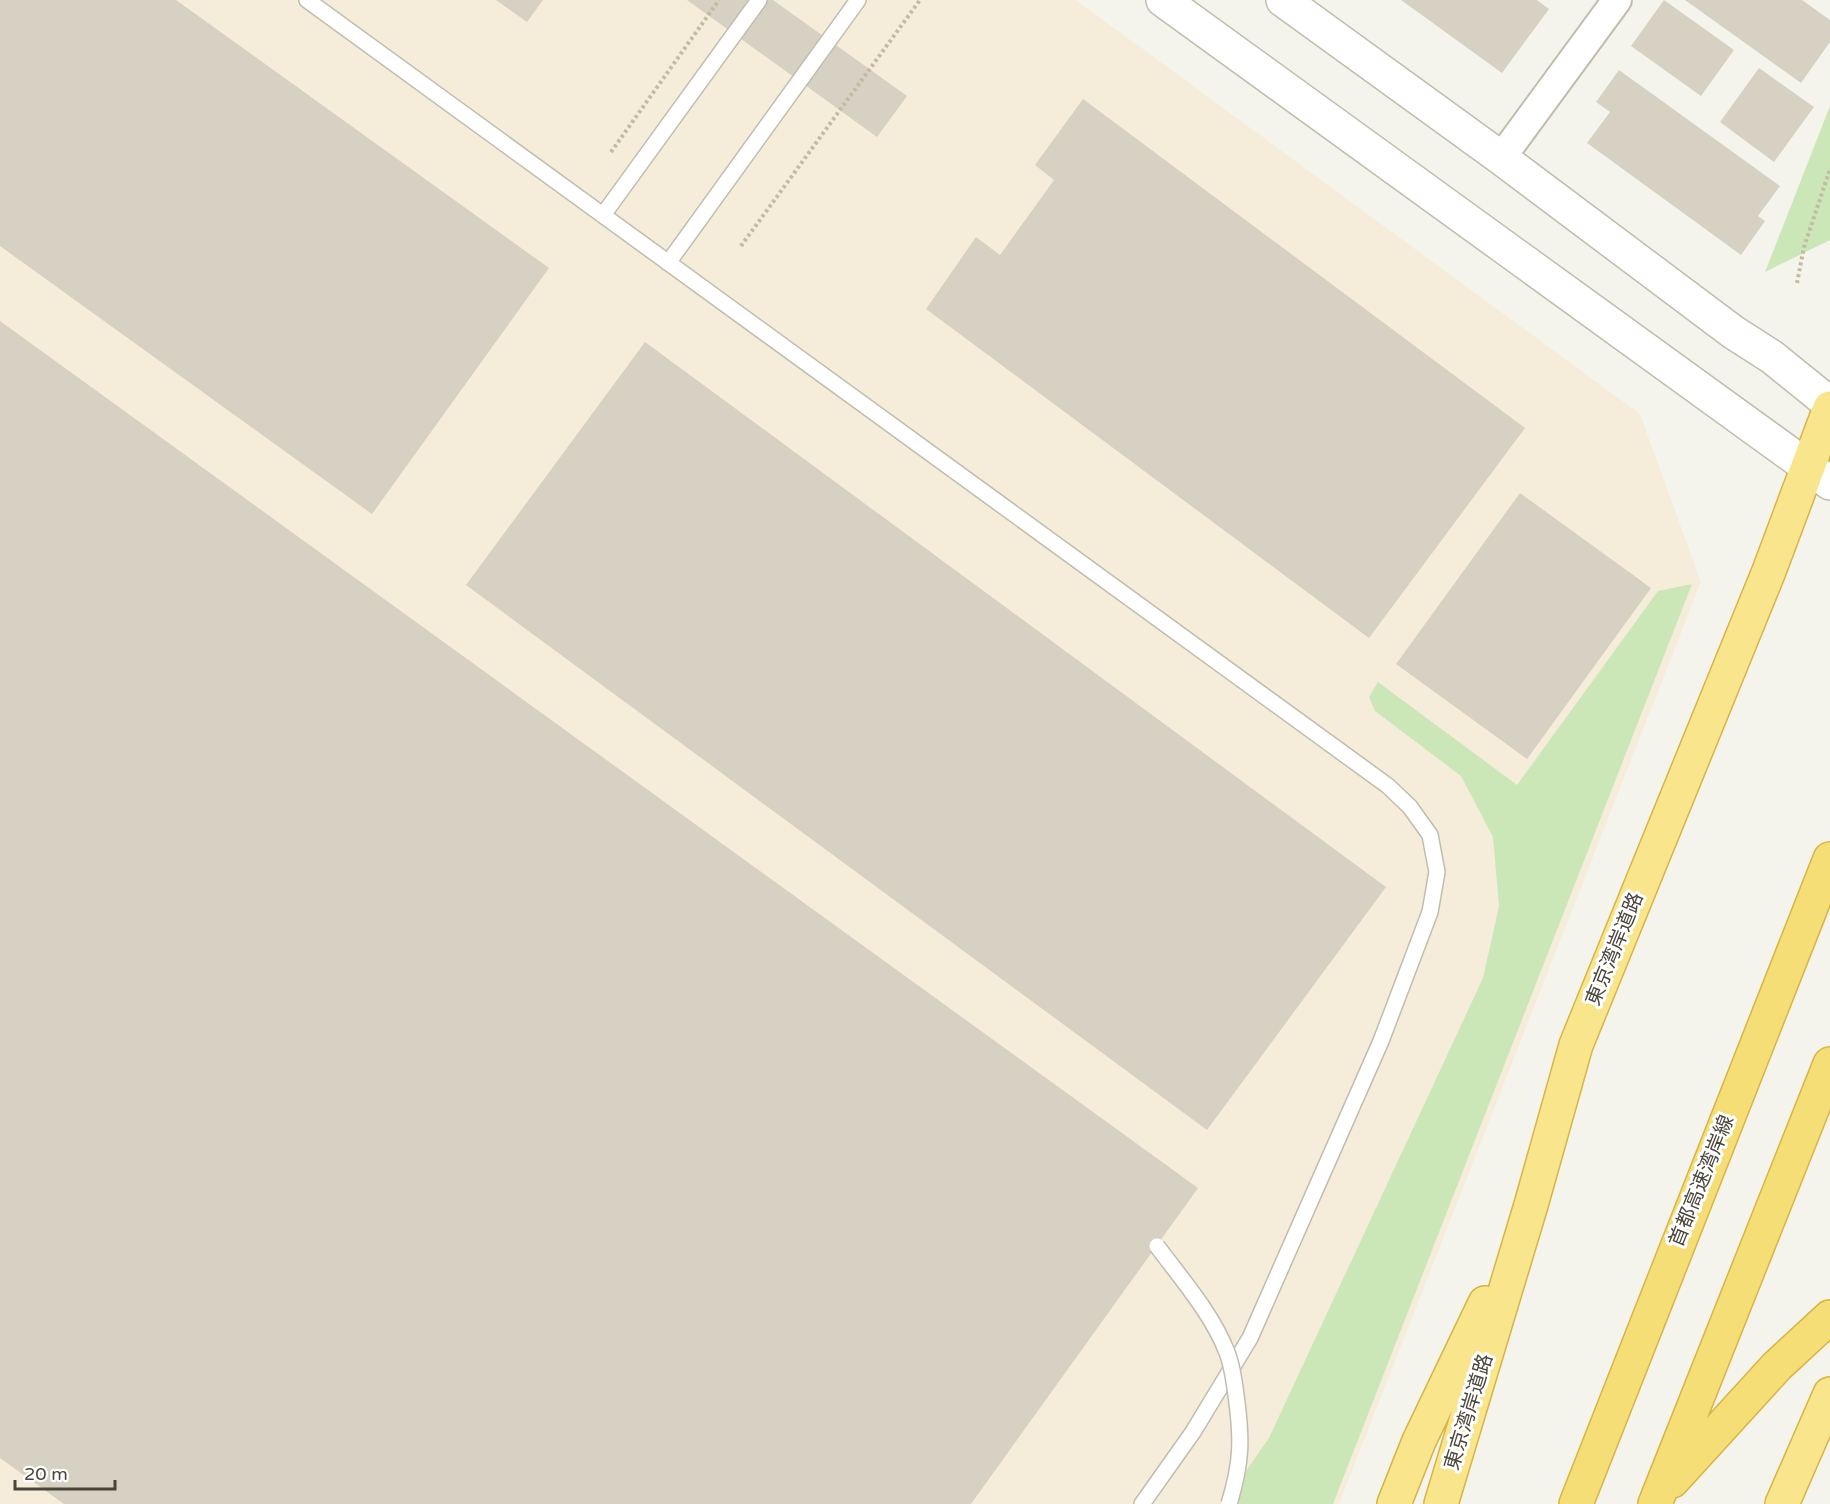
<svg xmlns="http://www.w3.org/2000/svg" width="1830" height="1504" viewBox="0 0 1830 1504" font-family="'Varela Round','Noto Sans JP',sans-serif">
	<rect width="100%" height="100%" fill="#f5f4ec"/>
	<path fill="#f5edd9" d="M0 0H1076L1640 414 1701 582 1339 1504H0Z"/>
	<path fill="#cbe7b8" d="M1830 106V240L1765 272Z
		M1692 584 1333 1504H1223L1269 1438 1483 978 1499 906 1493 837 1461 776 1375 711 1369 697 1378 682 1517 785 1658 591Z"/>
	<path fill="#d6d1c2" d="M0 0H176L549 268 372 514 0 246Z
		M496 0H543L527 22Z
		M687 0H773L907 96 877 137Z
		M1401 0H1537L1549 9 1502 73Z
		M1664 0 1734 50 1701 96 1631 46Z
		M1685 0H1802L1830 20V42L1801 83Z
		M1759 68 1814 107 1774 162 1720 122Z
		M1619 70 1780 186 1758 216 1765 221 1741 255 1587 143 1610 112 1596 102Z
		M1083 99 1525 428 1369 638 926 309 976 237 1000 255 1054 180 1035 165Z
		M0 321 1198 1188 971 1504H64L0 1458Z
		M645 342 1386 887 1207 1130 466 585Z
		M1520 493 1651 588 1527 759 1396 664Z"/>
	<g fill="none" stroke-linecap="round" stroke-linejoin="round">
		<g stroke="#c0bdaf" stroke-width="18">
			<path id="service" d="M307 0 1388 786 1410 807 1430 835 1437 872 1430 912 1381 1041 1250 1338 1193 1432 1142 1504
				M603 215 759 0
				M668 263 858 0"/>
		</g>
		<g stroke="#c0bdaf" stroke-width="32">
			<path id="minor" d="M1501 158 1617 0"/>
		</g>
		<g stroke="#c0bdaf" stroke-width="36">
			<path id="tertiary" d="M1163 0 1830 483
				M1283 0 1501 158 1733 332 1772 357 1830 404"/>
		</g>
		<g stroke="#d6b545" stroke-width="36">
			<path id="trunk" d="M1394 1504 1419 1441 1485 1303
				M1441 1504 1531 1205 1576 1045 1769 571 1830 408
				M1782 1504 1830 1394"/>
		</g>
		<g stroke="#d6b545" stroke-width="36">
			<path id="motorway" d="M1672 1481 1777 1366 1830 1317
				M1576 1504 1830 859
				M1655 1504 1830 1064"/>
		</g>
		<path stroke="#c1bba1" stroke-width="4" stroke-dasharray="3 3" stroke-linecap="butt" d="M611 152 719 0
			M741 246 920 0
			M1797 283 1804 247 1830 169"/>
		<use href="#service" stroke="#fff" stroke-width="15"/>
		<use href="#minor" stroke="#fff" stroke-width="28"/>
		<use href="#tertiary" stroke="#fff" stroke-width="33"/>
		<use href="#trunk" stroke="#f8e58c" stroke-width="33"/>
		<use href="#motorway" stroke="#f6de76" stroke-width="33"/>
		<g stroke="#c0bdaf" stroke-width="18" stroke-linecap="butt">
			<path id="service-bridge" d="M1157 1246C1180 1277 1212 1314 1226 1350 1232 1363 1234 1380 1236 1395 1242 1438 1242 1462 1229 1504"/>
		</g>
		<use href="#service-bridge" stroke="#fff" stroke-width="15"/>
	</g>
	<g text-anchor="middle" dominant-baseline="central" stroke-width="6" stroke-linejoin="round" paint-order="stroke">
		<g font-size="20" fill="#49453a" stroke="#fff">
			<text transform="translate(1615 949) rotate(-68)">東京湾岸道路</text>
			<text transform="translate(1702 1181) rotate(-68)">首都高速湾岸線</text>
			<text transform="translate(1469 1412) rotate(-73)">東京湾岸道路</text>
		</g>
	</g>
	<path d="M15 1480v9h100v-9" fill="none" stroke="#49453a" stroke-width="3"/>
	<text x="24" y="1480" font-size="18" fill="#49453a" stroke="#ffffff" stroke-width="4.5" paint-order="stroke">20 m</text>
</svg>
